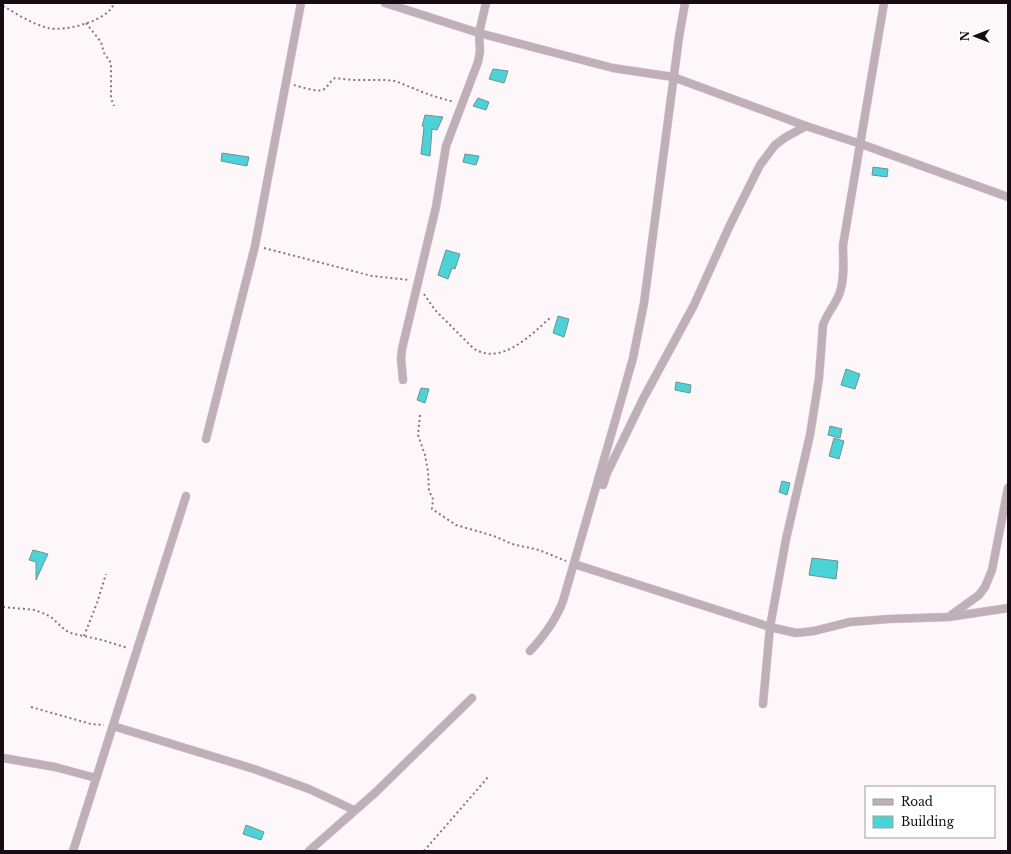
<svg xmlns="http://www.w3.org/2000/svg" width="1011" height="854" viewBox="0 0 1011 854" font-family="'Libre Baskerville',serif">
	<rect width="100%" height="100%" fill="#fef7fa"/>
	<path fill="#4cd3d7" stroke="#6f9293" d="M493 69 508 71 504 83 489 79Z
		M478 98 489 102 486 110 473 106Z
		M425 115 443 117 437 130 432 129 430 156 421 154 424 127 422 126Z
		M222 153 249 157 247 166 221 161Z
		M465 154 479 156 476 165 463 162Z
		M873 167 888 169 887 177 872 175Z
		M446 250 460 254 455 269 452 268 448 279 438 275Z
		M558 316 569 319 564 337 553 333Z
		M846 369 860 374 855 389 841 385Z
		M676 382 691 385 690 393 675 390Z
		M421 388 429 389 425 403 417 400Z
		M830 426 842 429 840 438 828 435Z
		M834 438 844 441 839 459 829 456Z
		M782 481 790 483 787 495 779 492Z
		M33 550 48 554 36 580V562L29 560Z
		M812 558 838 561 836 579 809 575Z
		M246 825 264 832 261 840 243 834Z"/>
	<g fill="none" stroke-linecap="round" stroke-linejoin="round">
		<g stroke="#d9d1d5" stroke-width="9">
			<path id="street" d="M385 3 479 33 613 68 673 77 806 126 861 144 1008 197
				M403 380 401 359 402 349 436 207 446 146 478 62 480 51 479 33 486 3
				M206 439 255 246 301 3
				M603 485 607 473 643 399 694 305 729 227 760 165 775 145 786 137 806 126
				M574 564 770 627 796 633 814 631 850 622 889 619 949 617 1008 608
				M950 616 979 595 985 587 992 570 1008 488
				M530 651C544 636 556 620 563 601L622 397 633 358 644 303 679 37 685 3
				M763 704 770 627 786 539 810 435 819 378 823 325C827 313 836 304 840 292 845 277 843 261 843 245L884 3
				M113 726 254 769 309 789 354 810
				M3 758 55 767 96 778
				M73 851 186 496
				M309 851 376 792 472 698"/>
		</g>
		<path stroke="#82797d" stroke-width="2" stroke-dasharray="2 3" stroke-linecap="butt" d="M3 6C17 14 32 24 48 28 64 32 109 21 114 3
			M86 23 101 42 104 53 111 63V98L114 106
			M294 85C301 87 317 92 323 90 328 87 330 81 335 78L352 80H384L395 81 430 95 454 102
			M264 248 372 276 410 280
			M424 294 435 310 473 348C501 367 532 334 551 317
			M420 415 418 435 425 455 428 471 429 491 433 499 432 509 456 525 494 536 512 544 539 550 566 561
			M3 607 35 610 45 614 51 617 65 630 70 633 102 640 128 648
			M84 636 97 603 106 574
			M31 707 91 724 104 725
			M424 851 489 776"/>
		<use href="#street" stroke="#beb0b6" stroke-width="8"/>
	</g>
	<rect width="1011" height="854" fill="none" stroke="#170c11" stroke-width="8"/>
	<rect x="865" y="786" width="130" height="52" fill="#ffffff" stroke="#a29ea0"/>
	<rect x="873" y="799" width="20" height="6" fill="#beb0b6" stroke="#a29ea0"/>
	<text x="901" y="806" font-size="12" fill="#170c11">Road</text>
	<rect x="873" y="816" width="20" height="12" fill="#4cd3d7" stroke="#a29ea0"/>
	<text x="901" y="826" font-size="12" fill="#170c11">Building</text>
	<g transform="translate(975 36) rotate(270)" stroke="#ffffff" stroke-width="3" paint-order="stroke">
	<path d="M0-3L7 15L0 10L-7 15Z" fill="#170c11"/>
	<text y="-6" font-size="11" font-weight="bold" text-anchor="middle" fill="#170c11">N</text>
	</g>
</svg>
